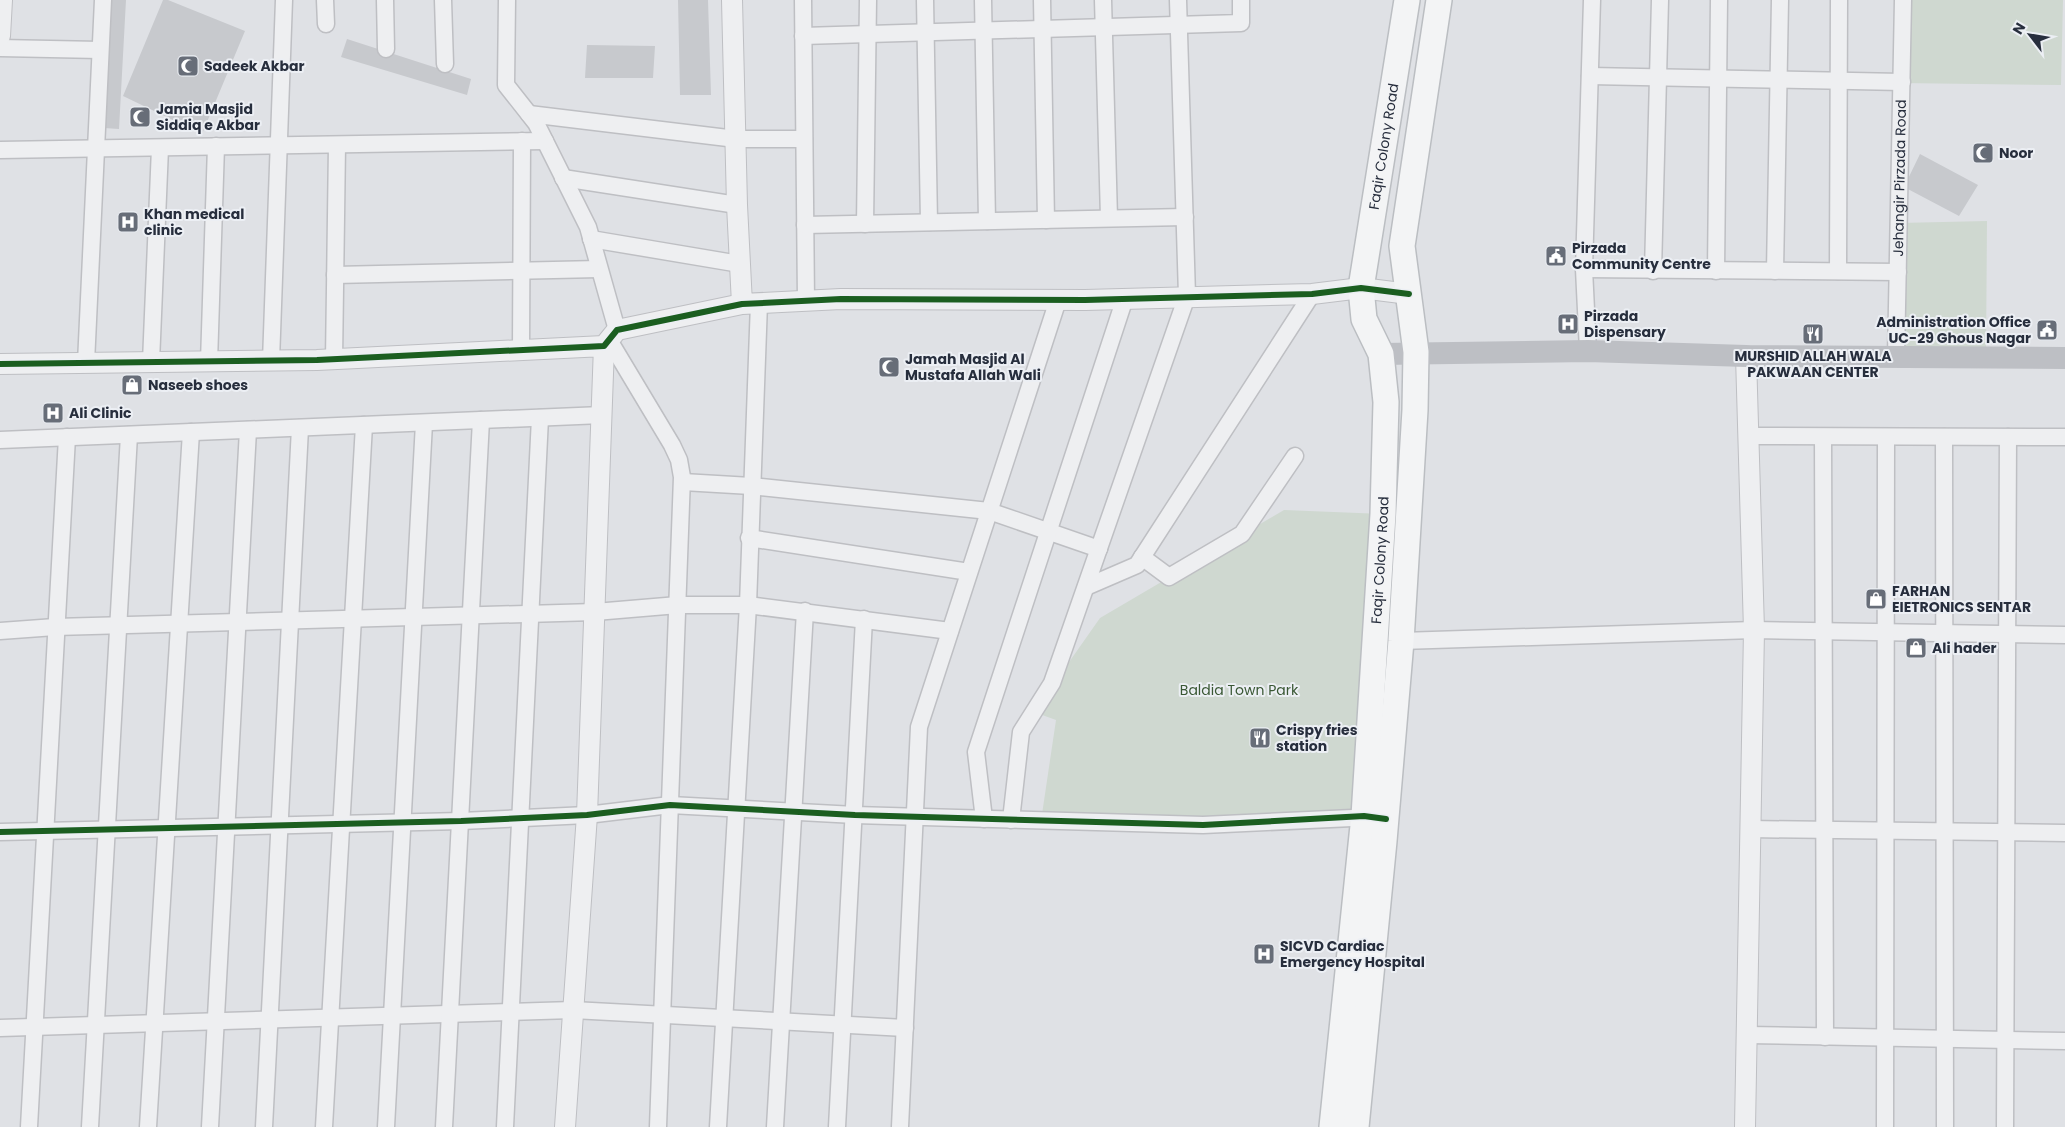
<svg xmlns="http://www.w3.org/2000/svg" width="2065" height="1127" viewBox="0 0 2065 1127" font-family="Poppins,sans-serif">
	<rect width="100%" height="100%" fill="#dfe1e5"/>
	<path fill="#cfd8d0" d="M1900 0H2063L2061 85 1899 83Z
		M1987 221 1986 357H1896L1899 223Z
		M1284 510 1383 514 1364 816 1041 821 1056 720 1034 712 1100 618Z"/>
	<path fill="#c7c9cd" d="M109 0H126L119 129 104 128Z
		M163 0H168L245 31 202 134 123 96Z
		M678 0H708L711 95H680Z
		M347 39 471 79 467 95 341 57Z
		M587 45 655 46 653 78H585Z
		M1920 154 1978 185 1959 216 1904 187Z"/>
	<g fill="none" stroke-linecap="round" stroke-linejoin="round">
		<g stroke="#bebfc3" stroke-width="19">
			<g id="minor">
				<path d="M325 0 326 24"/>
				<path d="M385 0 386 49"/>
				<path d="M443 0 445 64"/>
				<path d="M507 0 506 85 536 123 588 227 617 330"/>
				<path d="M803 0 806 301"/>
				<path d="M925 0 929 222"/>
				<path d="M983 0 987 221"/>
				<path d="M1042 0 1046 220"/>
				<path d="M1103 0 1109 218"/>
				<path d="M803 36 1241 23V0"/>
				<path d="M0 48 100 50"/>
				<path d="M1590 76 1902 82"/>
				<path d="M529 114 736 139H804"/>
				<path d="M0 150 545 141"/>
				<path d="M563 178 737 205"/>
				<path d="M865 224 868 0"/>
				<path d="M805 225 1185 217"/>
				<path d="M591 239 740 264"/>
				<path d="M1584 269 1898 272"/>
				<path d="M1653 271 1660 0"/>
				<path d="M1716 271 1719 0"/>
				<path d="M1775 271 1780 0"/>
				<path d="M1838 271 1839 0"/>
				<path d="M335 275 599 269"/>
				<path d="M609 340 672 445 679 460 682 477 658 1127"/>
				<path d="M521 350 522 141"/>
				<path d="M1588 351 1584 269 1592 0"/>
				<path id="s1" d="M1896 357 1903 0"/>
				<path d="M334 360 337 145"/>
				<path d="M271 361 284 0"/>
				<path d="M151 362 160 148"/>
				<path d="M209 362 216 146"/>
				<path d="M86 363 103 0"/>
				<path d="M1748 436 2065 437"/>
				<path d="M1823 437 1825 1037"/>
				<path d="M1944 437 1945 1127"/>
				<path d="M0 440 602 415"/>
				<path d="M683 482 751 486 989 511 1099 549"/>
				<path d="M749 538 969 572"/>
				<path d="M1142 557 1169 577 1242 534 1295 456"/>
				<path d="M1086 587 1137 565 1312 294"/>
				<path d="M0 631 55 627 595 612 678 605H748L950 631"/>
				<path d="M1401 641 1754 630 2065 635"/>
				<path d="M984 819 976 752 1125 298"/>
				<path d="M1011 820 1021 732 1052 683 1187 296 1178 0"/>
				<path d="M1750 829 2065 833"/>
				<path d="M0 832 461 821 587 815 670 805 855 815 1203 825 1374 817"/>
				<path d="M0 1028 573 1010 905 1028"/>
				<path d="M1747 1035 2065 1041"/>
				<path d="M29 1127 67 437"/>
				<path d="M90 1127 129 435"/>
				<path d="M148 1127 191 432"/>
				<path d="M210 1127 248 430"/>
				<path d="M264 1127 300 428"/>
				<path d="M324 1127 364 425"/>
				<path d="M386 1127 424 423"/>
				<path d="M444 1127 481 420"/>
				<path d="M505 1127 540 418"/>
				<path d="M718 1127 748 605 759 303"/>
				<path d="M775 1127 805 611"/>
				<path d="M837 1127 864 619"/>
				<path d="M900 1127 919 727 1058 300"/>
				<path d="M1885 1127 1886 437"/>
				<path d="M2005 1127 2008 437"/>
			</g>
		</g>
		<g stroke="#bebfc3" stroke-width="22">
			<path id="tertiary" d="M732 0 737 205 742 304
				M0 36 2 0
				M0 364 317 360 604 346 617 330 742 304 841 299 1085 300 1312 294 1361 288 1409 294
				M565 1127 587 815 604 346
				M1745 1127 1754 630 1746 356"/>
		</g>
		<g stroke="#bbbec2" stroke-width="28">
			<g id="primary">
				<path id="s2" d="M1332 1127 1364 816 1383 514 1386 402 1381 354 1364 319 1361 288 1407 0"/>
				<path d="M1356 1127 1384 841 1401 641 1415 410 1416 352 1402 246 1439 0"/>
			</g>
		</g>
		<use href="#minor" stroke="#eeeff1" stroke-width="16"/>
		<use href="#tertiary" stroke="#eeeff1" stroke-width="20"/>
		<path stroke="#bdbfc4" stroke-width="22" d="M1381 354 1588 351 1746 356 2065 358"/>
		<use href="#primary" stroke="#f3f4f5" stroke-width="25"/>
		<g stroke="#eceff4" stroke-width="9">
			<path id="cycleway" d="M0 364 317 360 604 346 617 330 742 304 841 299 1085 300 1312 294 1361 288 1409 294
				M0 832 461 821 587 815 670 805 855 815 1203 825 1364 816 1386 819"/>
		</g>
		<use href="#cycleway" stroke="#1b5e20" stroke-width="6"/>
	</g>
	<defs>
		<g id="mosque-square" transform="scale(1.125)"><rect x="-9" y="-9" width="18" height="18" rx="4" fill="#676d78" stroke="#eceff4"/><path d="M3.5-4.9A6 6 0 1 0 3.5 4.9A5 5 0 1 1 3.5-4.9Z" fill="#fff"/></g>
		<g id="hospital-square" transform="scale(1.125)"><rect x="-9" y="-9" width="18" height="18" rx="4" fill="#676d78" stroke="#eceff4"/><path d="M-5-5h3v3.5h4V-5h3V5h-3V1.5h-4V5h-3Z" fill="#fff"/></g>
		<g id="civic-square" transform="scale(1.125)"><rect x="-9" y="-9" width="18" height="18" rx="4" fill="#676d78" stroke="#eceff4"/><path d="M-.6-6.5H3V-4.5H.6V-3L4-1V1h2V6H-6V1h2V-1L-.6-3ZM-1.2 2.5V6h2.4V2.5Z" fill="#fff"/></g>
		<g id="restaurant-square" transform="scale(1.125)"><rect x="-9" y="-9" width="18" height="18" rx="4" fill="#676d78" stroke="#eceff4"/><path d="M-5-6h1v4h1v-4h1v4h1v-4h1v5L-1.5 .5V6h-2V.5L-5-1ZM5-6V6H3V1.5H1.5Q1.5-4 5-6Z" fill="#fff"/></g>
		<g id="shop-square" transform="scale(1.125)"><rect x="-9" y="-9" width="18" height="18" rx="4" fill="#676d78" stroke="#eceff4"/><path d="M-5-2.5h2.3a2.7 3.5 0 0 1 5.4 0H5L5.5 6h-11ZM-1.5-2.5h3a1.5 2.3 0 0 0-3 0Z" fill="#fff"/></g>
	</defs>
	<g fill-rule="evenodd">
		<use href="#mosque-square" x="188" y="66"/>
		<use href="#mosque-square" x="140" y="117"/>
		<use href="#mosque-square" x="1983" y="153"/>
		<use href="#hospital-square" x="128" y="222"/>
		<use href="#civic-square" x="1556" y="256"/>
		<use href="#hospital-square" x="1568" y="324"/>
		<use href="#civic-square" x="2047" y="330"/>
		<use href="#restaurant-square" x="1813" y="334"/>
		<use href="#mosque-square" x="889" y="367"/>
		<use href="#shop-square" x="132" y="385"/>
		<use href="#hospital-square" x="53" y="413"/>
		<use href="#shop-square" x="1876" y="599"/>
		<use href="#shop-square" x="1916" y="648"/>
		<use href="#restaurant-square" x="1260" y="738"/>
		<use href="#hospital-square" x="1264" y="954"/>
	</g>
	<g text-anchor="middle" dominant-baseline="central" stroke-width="4" stroke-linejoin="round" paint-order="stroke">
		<g font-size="14" font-weight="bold" fill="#272e3d" stroke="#eceff4" text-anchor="start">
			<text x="204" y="66">Sadeek Akbar</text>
			<text x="156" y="109">Jamia Masjid<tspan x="156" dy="16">Siddiq e Akbar</tspan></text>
			<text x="1999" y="153">Noor</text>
			<text x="144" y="214">Khan medical<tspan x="144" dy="16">clinic</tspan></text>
			<text x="1572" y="248">Pirzada<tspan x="1572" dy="16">Community Centre</tspan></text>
			<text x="1584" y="316">Pirzada<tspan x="1584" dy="16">Dispensary</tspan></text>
			<text x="2031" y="322" text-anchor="end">Administration Office<tspan x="2031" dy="16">UC-29 Ghous Nagar</tspan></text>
			<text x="1813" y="356" text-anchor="middle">MURSHID ALLAH WALA<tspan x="1813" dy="16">PAKWAAN CENTER</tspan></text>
			<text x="905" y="359">Jamah Masjid Al<tspan x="905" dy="16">Mustafa Allah Wali</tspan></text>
			<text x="148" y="385">Naseeb shoes</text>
			<text x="69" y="413">Ali Clinic</text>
			<text x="1892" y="591">FARHAN<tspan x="1892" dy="16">EIETRONICS SENTAR</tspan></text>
			<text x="1932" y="648">Ali hader</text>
			<text x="1276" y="730">Crispy fries<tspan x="1276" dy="16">station</tspan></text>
			<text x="1280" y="946">SICVD Cardiac<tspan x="1280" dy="16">Emergency Hospital</tspan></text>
		</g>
		<g font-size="14" fill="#272e3d" stroke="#eceff4">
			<text stroke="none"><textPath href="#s2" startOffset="989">Faqir Colony Road</textPath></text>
			<text stroke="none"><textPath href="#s1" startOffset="179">Jehangir Pirzada Road</textPath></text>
			<text stroke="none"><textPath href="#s2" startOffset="569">Faqir Colony Road</textPath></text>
		</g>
		<g font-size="14" fill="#3a5834" stroke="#eceff4">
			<text x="1239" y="690">Baldia Town Park</text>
		</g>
	</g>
	<g transform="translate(2030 35) rotate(301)" stroke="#eceff4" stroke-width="4" paint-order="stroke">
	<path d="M0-4L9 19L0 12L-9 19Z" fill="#272e3d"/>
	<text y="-8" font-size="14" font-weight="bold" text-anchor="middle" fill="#272e3d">N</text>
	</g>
</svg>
